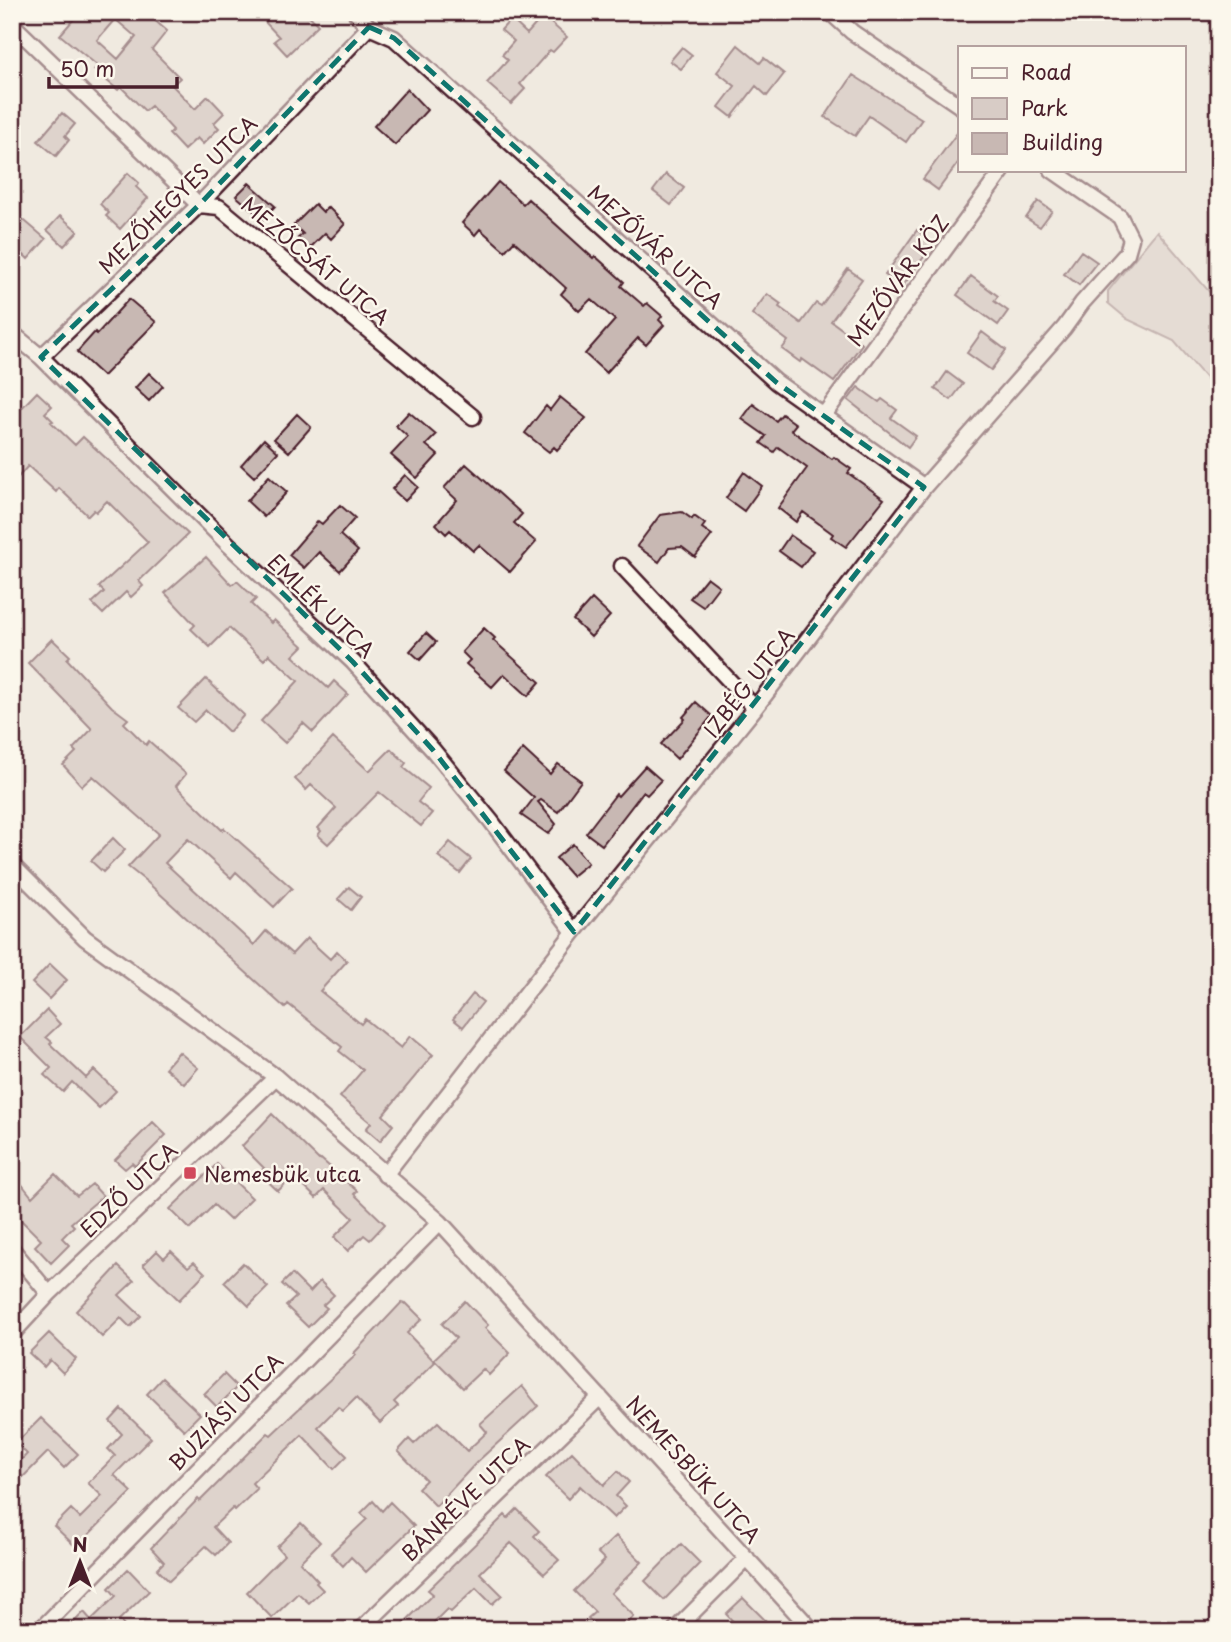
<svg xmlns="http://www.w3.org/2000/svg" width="1231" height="1642" viewBox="0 0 1231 1642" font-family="'Playpen Sans',sans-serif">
	<rect width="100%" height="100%" fill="#f0eae0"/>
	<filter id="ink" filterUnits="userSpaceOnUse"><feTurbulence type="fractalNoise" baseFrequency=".0143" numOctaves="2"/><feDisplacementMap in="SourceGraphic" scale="14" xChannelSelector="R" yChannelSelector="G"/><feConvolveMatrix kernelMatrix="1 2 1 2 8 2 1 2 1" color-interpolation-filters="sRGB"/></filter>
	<g filter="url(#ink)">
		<path fill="#d8ccc6" stroke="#917678" stroke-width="2" d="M1157 231 1219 303V397L1210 383 1174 341 1127 319 1108 303V291Z"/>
		<path fill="#c8b8b3" stroke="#4a1f2b" stroke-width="2" fill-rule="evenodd" d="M80 12H145L167 31 152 50 180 78 172 85 195 109 208 96 224 113 214 123 219 128 203 144 197 138 184 150 169 134 173 130 151 106 145 111 121 87 118 90 94 70 98 66 60 35ZM115 19 136 37 118 59 97 40Z
			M275 12H306L318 25 287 55 274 41 279 37 265 22Z
			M543 16 567 37 553 52 550 50 520 84 525 89 511 104 487 83 508 60 502 55 514 41 501 30 511 19 527 34Z
			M738 45 760 63 764 58 784 74 767 96 756 86 732 117 719 107 735 86 717 72Z
			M682 47 692 55 681 69 670 61Z
			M853 75 922 119 906 142 869 116 855 136 825 117Z
			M407 89 427 110 395 145 374 126Z
			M62 113 75 124 65 136 69 140 56 156 38 141Z
			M960 129V160L938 190 923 179Z
			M128 173 139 183 136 187 148 198 120 229 106 216 109 213 100 204Z
			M666 174 684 188 671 205 653 191Z
			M498 182 523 204 528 199 593 258 595 256 624 282 621 286 644 306 647 303 662 316 659 320 664 325 646 345 638 338 606 373 585 354 615 320 591 299 579 311 561 294 566 288 514 241 505 251 480 229 475 235 462 223Z
			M249 183 275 206 263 219 236 196Z
			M1038 201 1052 211 1040 227 1026 218Z
			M315 204 323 212 328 207 345 224 331 239 325 233 309 249 298 238 303 234 294 225Z
			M12 210 46 239 28 259 24 255 12 268Z
			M60 216 78 231 64 246 47 230Z
			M917 230 934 243 902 287 885 275Z
			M1081 251 1097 262 1079 285 1064 274Z
			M848 269 862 279 831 321 862 344 834 382 802 359 800 362 782 349 788 341 752 314 767 294 781 304 779 307 801 323 816 303 821 306Z
			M971 276 998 296 994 301 1008 311 998 325 957 295Z
			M129 299 156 322 103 376 77 352 95 332 97 334Z
			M982 332 1006 350 991 370 967 353Z
			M947 372 963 384 951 400 935 389Z
			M149 373 163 386 149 401 135 388Z
			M858 387 879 402 882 399 897 410 891 418 916 436 908 447 848 400Z
			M37 392 52 406 45 413 53 421 51 422 75 445 83 437 188 534 139 581 143 586 131 597 126 592 103 614 92 603 104 592 99 587 148 542 107 501 96 512 94 510 88 516 59 488 56 492 28 466 12 484V418Z
			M560 397 586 418 557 450 554 447 549 452 525 433 546 406 550 410Z
			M753 404 776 421 782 414 796 424 791 430 832 459 834 457 851 469 848 473 884 499 846 547 831 537 833 534 803 512 796 522 778 508 807 468 778 447 774 452 761 443 766 436 742 419Z
			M409 412 436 435 426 445 438 455 417 478 391 455 408 437 396 426Z
			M297 414 311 427 289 452 274 439Z
			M264 439 278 452 254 477 241 465Z
			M466 464 522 514 514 523 536 542 510 572 479 545 473 551 450 530 446 534 436 524 457 500 444 488Z
			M744 472 762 486 744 511 726 498Z
			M405 475 418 487 405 501 392 489Z
			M269 476 287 492 264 517 247 501Z
			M340 505 355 518 340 535 358 551 340 571 319 552 304 568 289 555 318 521 322 524Z
			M682 512 692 519 694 516 705 524 702 528 712 535 695 557 682 547 669 548 659 562 637 546 660 515Z
			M790 535 813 551 801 567 779 551Z
			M206 557 232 585 237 581 256 599 251 604 271 623 274 620 303 646 293 656 328 688 334 681 348 694 313 732 303 723 285 743 261 721 298 681 269 654 264 660 229 628 210 647 191 629 195 625 165 593Z
			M707 577 719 586 703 607 690 598Z
			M592 599 610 616 591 637 573 620Z
			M484 628 495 638 493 640 540 682 528 696 504 674 492 687 466 664 470 660 462 652Z
			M426 633 436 642 420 660 410 651Z
			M52 639 70 656 67 659 112 707 128 719 124 723 146 745 149 741 186 774 176 786 222 830 224 828 292 888 274 907 236 872 231 878 188 839 165 863 254 945 266 931 292 954 307 938 330 959 337 951 347 961 320 991 361 1024 365 1019 401 1048 410 1036 433 1055 383 1115 393 1125 380 1141 366 1129 371 1123 340 1097 363 1070 339 1051 342 1047 288 1004 285 1008 147 882 128 867 159 834 93 776 82 786 63 765 76 752 73 749 92 729 28 663Z
			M206 679 244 715 229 732 206 710 194 722 178 708Z
			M696 702 712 716 677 759 661 744 685 719 683 717Z
			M333 738 369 771 391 749 406 763 403 767 429 788 418 802 432 813 421 826 379 792 328 844 318 835 321 831 318 828 336 808 311 785 306 790 295 779Z
			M523 749 550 774 558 764 581 781 558 812 541 800 538 802 556 824 548 834 521 815 534 798 504 771Z
			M645 766 661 780 647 795 643 792 602 845 586 833 616 794 618 796Z
			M113 838 125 850 103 872 91 861Z
			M450 842 471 859 460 873 438 856Z
			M573 844 588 863 572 876 556 858Z
			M349 887 361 897 351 910 338 899Z
			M50 964 67 980 49 999 32 983Z
			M473 994 483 1002 463 1027 453 1019Z
			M47 1010 60 1024 46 1037 52 1042 50 1044 86 1078 94 1070 116 1091 99 1108 72 1082 63 1092 44 1075 51 1068 20 1037Z
			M179 1052 198 1068 184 1084 165 1068Z
			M272 1114 319 1160 321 1159 357 1191 354 1194 385 1224 370 1240 364 1235 348 1251 334 1237 353 1218 324 1190 316 1198 293 1176 278 1191 259 1173 264 1168 242 1146Z
			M153 1122 166 1135 135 1166 132 1163 125 1169 115 1160Z
			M217 1164 252 1198 230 1220 214 1205 190 1229 170 1209Z
			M12 1172 32 1197 55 1174 77 1196 92 1184 103 1196 71 1223 74 1226 62 1238 69 1245 51 1263 35 1246 41 1240 12 1211Z
			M157 1251 164 1258 171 1251 188 1267 194 1262 205 1273 179 1300 143 1265Z
			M243 1263 268 1287 249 1306 224 1282Z
			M118 1266 134 1281 119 1295 141 1316 130 1327 121 1318 102 1337 76 1311Z
			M292 1274 310 1292 320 1281 334 1295 323 1305 327 1308 308 1327 286 1306 296 1297 282 1284Z
			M465 1301 488 1325 485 1328 510 1353 489 1375 483 1369 463 1388 434 1359 456 1338 442 1324Z
			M402 1302 405 1304 406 1303 422 1319 407 1333 435 1362 394 1402 398 1406 380 1423 356 1398 343 1411 338 1407 318 1427 347 1456 334 1469 302 1435 252 1483 257 1489 235 1510 233 1508 213 1527 228 1543 216 1555 206 1546 169 1581 157 1569 164 1562 151 1548 198 1499 200 1501 268 1433 271 1435 356 1355 354 1353Z
			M49 1333 76 1359 63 1373 50 1360 44 1367 29 1353Z
			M224 1374 237 1387 217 1407 204 1394Z
			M162 1378 200 1414 184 1430 147 1394Z
			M522 1386 538 1406 477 1462 436 1506 418 1488 426 1480 398 1451 409 1439 414 1444 438 1422 467 1451 487 1432 480 1424Z
			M121 1409 151 1438 114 1475 132 1492 76 1547 54 1526 71 1509 80 1518 102 1496 88 1483 115 1456 108 1449 122 1434 110 1421Z
			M41 1418 78 1454 64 1468 48 1452 23 1477 14 1468 27 1454 16 1443Z
			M572 1452 604 1485 618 1471 629 1482 616 1496 626 1506 614 1518 580 1486 568 1499 546 1477Z
			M373 1501 382 1511 390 1502 414 1526 366 1572 351 1557 343 1566 331 1553 367 1519 361 1513Z
			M517 1509 539 1531 534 1536 559 1560 544 1574 511 1543 480 1573 502 1595 492 1604 476 1588 451 1612 447 1609 426 1630H397L433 1594 428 1590 505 1515 508 1518Z
			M301 1523 320 1542 300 1562 318 1581 316 1583 323 1590 309 1603 298 1593 272 1618 247 1592 284 1555 277 1547Z
			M616 1536 642 1562 611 1593 634 1616 621 1630H600L588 1618 595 1612 574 1591 605 1560 598 1553Z
			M681 1544 700 1563 664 1600 645 1581Z
			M128 1569 149 1591 119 1620 129 1630H66L84 1612 91 1620 116 1596 109 1588Z
			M743 1598 767 1622 759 1630H741L726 1614Z"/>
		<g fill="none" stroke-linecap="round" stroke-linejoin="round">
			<g stroke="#4a1f2b" stroke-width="19">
				<path id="minor" d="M355 12 369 27 394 38 776 382 924 487
					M830 12 852 32 960 106
					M12 24 199 205 219 207 473 417
					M12 333 41 357 230 546 353 662 433 750 491 821 574 932
					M41 357 199 205 369 27
					M824 415 1003 170
					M622 566 755 708
					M12 865 85 938 276 1077 440 1222 812 1630
					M385 1175 574 932 755 708 924 487 1064 328 1082 303 1127 253 1131 239 1120 217 1052 170
					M12 1249 49 1294
					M12 1334 49 1294 276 1077
					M40 1630 440 1222
					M360 1630 600 1397
					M675 1630 747 1558"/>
			</g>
			<use href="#minor" stroke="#fbf7ec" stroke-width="14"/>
		</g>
	</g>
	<path d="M0 0H1231V1642H0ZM369 27 394 38 776 382 924 487 574 932 433 750 353 662 41 357 199 205Z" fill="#f0eae0" fill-opacity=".55" fill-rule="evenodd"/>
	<path fill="none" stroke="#0f766e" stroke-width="5" stroke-dasharray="14 9" stroke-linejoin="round" d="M369 27 394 38 776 382 924 487 574 932 433 750 353 662 41 357 199 205Z"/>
	<rect fill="#d1495b" stroke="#fbf7ec" stroke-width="2.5" x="183" y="1166" width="14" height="14" rx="3.5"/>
	<g text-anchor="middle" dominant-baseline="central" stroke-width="5" stroke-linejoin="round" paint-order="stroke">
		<g font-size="21" fill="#4a1f2b" stroke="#fbf7ec">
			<text transform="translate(177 194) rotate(-45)">MEZŐHEGYES UTCA</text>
			<text transform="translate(656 246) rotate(42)">MEZŐVÁR UTCA</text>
			<text transform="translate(316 260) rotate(40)">MEZŐCSÁT UTCA</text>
			<text transform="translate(897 280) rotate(-54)">MEZŐVÁR KÖZ</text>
			<text transform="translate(322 605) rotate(44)">EMLÉK UTCA</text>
			<text transform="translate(748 682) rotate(-52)">IZBÉG UTCA</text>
			<text transform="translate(128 1189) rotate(-44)">EDZŐ UTCA</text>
			<text transform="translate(225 1411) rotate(-46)">BUZIÁSI UTCA</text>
			<text transform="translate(694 1469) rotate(48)">NEMESBÜK UTCA</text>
			<text transform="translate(465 1498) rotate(-44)">BÁNRÉVE UTCA</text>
		</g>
		<g font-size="21" fill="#4a1f2b" stroke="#fbf7ec" text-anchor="start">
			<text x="204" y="1173">Nemesbük utca</text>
		</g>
	</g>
	<rect width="1231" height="1642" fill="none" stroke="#fbf7ec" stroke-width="42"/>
	<rect x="21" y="21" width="1189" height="1600" fill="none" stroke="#4a1f2b" stroke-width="2.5" filter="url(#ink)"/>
	<rect x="958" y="46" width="228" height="126" fill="#fbf7ec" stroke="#b4a19f" stroke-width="2"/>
	<rect x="972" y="68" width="35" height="10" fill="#fbf7ec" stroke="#b4a19f" stroke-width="2"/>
	<text x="1021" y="80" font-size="21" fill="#4a1f2b">Road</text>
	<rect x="972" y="98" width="35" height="21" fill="#d8ccc6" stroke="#b4a19f" stroke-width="2"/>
	<text x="1021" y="116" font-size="21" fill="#4a1f2b">Park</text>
	<rect x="972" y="133" width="35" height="21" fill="#c8b8b3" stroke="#b4a19f" stroke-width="2"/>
	<text x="1021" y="150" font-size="21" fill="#4a1f2b">Building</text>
	<g transform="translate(80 1562)" stroke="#fbf7ec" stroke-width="5" paint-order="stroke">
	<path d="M0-5L12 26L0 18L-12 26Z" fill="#4a1f2b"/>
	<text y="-10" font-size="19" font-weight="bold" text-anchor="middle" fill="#4a1f2b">N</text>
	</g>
	<path d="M49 77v10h128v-10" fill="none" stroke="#4a1f2b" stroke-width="3.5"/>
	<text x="60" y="77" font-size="21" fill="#4a1f2b" stroke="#fbf7ec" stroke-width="5" paint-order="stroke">50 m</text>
</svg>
